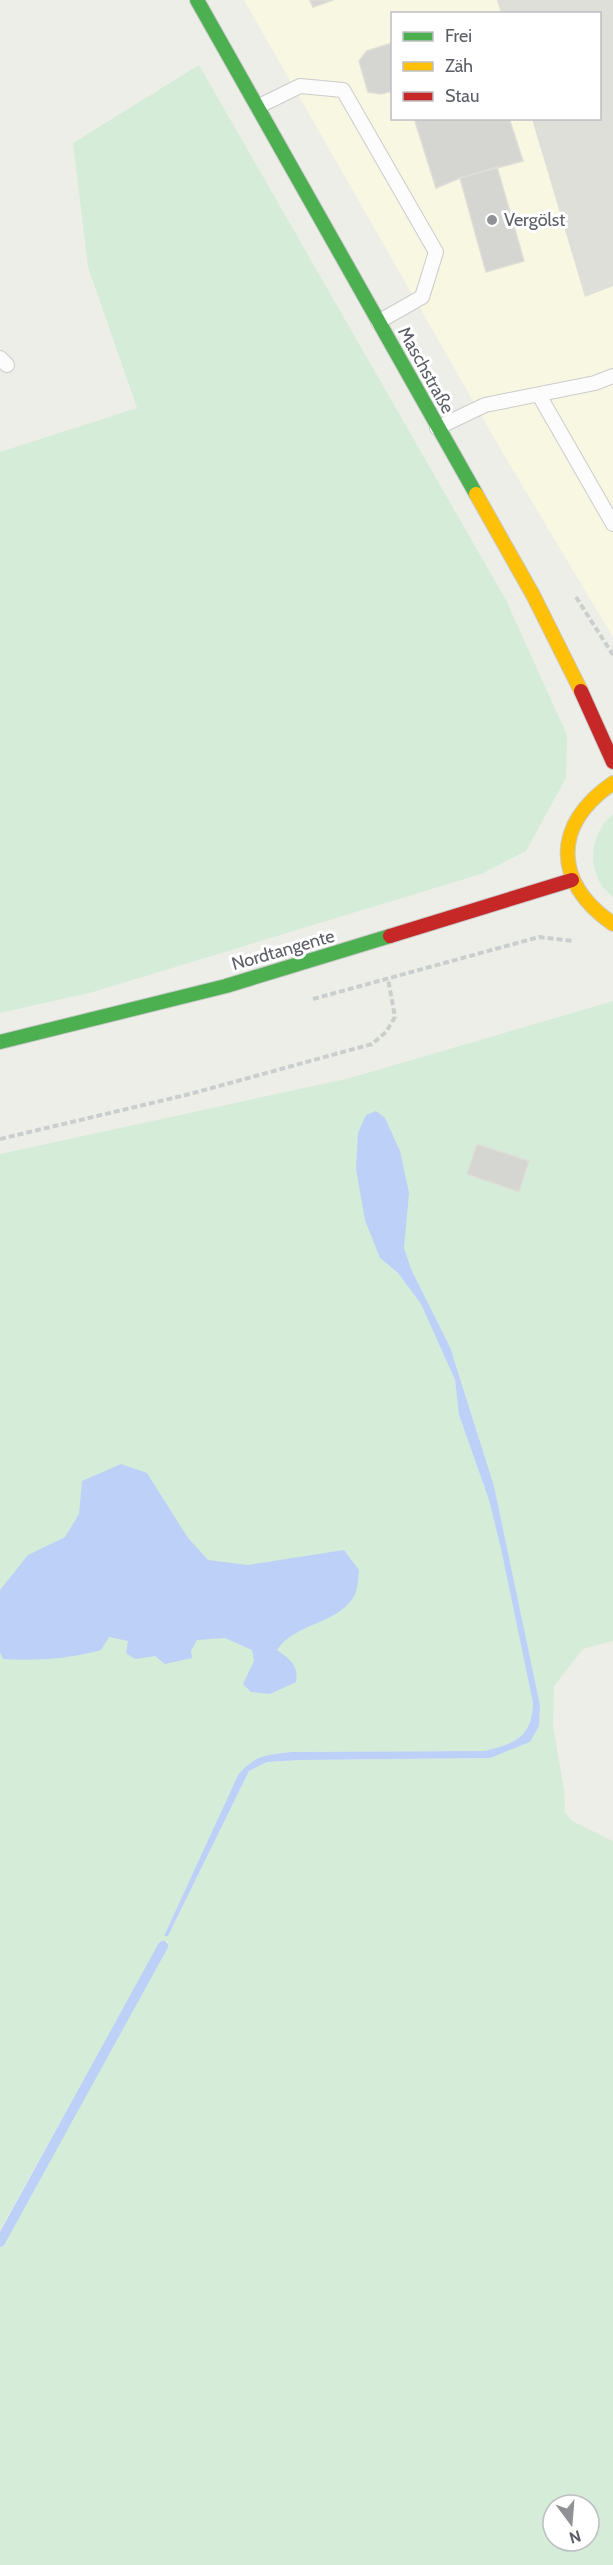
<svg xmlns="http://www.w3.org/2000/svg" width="613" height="2565" viewBox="0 0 613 2565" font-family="Cabin,sans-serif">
	<rect width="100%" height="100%" fill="#eeeee9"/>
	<path fill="#f7f7e2" d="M244 0H497L501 13 392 14V118L532 119 585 296 613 286V637L504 455Z"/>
	<path fill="#dfdfda" d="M497 0H613V286L585 297 532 119 600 118V14L501 13Z"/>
	<path fill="#d5ecd8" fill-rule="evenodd" d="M199 65 506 600 567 735 566 778 526 851 481 874 93 992 0 1013V452L137 408 88 267 73 143Z
		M613 814V897C585 877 588 834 613 814Z
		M613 1001V1641L583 1649 554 1686 553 1726 564 1790 565 1812 572 1821 613 1841V2565H0V2249L169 1941H161L0 2230V1154L350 1078ZM405 1228 404 1248 412 1271 450 1347 494 1486 540 1705 539 1725 530 1742 490 1758 301 1760 267 1762 249 1771 168 1936H164L238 1775C255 1755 265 1755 291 1752L485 1751C516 1743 532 1737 533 1703L501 1549 489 1500 459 1415 455 1380 421 1304 398 1273 380 1258ZM553 2505H589V2541H553Z"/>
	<path fill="#bdd1f8" d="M376 1111 385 1118 400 1151 409 1193 404 1248 412 1271 450 1347 494 1486 540 1705 539 1726 530 1742 490 1758 301 1760 267 1762 249 1771 168 1936H164L238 1775C255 1755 265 1755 291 1752L485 1751C516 1743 532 1737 533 1703L501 1549 489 1500 459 1415 455 1380 421 1304 398 1273 380 1258 365 1220 356 1169 358 1133 366 1115Z
		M121 1464 147 1473 188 1538 208 1560 248 1565 344 1550 359 1570C358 1578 358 1591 353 1598 335 1625 295 1623 277 1650 289 1659 299 1664 296 1682L270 1694 251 1692 243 1684 254 1661 252 1650 225 1638 197 1640 191 1651 192 1658 165 1664 155 1656 135 1659 126 1653 128 1641 109 1637 101 1650C68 1659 37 1661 3 1659L0 1652V1590L28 1555 65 1537 79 1514 82 1481Z"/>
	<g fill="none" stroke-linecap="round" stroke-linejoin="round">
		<path stroke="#bdd1f8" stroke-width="10" d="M0 2242 163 1946"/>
	</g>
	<path fill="#d5d5d2" stroke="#deddd7" stroke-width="1.5" d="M310 0H333L313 7Z
		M392 43V91L381 94 368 92 359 61 367 51Z
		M414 118H509L523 161 460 178 436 188Z
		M497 167 524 261 486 272 460 178Z
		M477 1144 529 1161 519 1192 467 1174Z"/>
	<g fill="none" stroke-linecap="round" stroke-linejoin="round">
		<g stroke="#cbcccb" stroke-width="16">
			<path id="lane" d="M257 107 300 86 343 90 436 252 422 297 378 322
				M0 358 7 365
				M539 395 613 524
				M437 428 485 405 595 383 613 376"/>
		</g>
		<g stroke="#cacbcb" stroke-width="16">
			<path id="fast" d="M197 0 476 494
				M0 1042 226 986 390 936"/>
		</g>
		<g stroke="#cacbcb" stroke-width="16">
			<path id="slow" d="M476 494 533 595 581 691
				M613 783C552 825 553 882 613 924"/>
		</g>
		<g stroke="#cacbcb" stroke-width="16">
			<path id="jam" d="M581 691 613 762
				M390 936 572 880"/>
		</g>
		<path stroke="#cacfcd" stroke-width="4" stroke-dasharray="6 3" stroke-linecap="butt" d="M576 597 613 655
			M313 999 539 937 573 941
			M0 1139 190 1094 372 1044 386 1032 395 1017 388 979"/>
		<use href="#lane" stroke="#fcfcfc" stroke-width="14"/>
		<use href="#fast" stroke="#4caf50" stroke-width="14"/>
		<use href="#slow" stroke="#ffc107" stroke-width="14"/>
		<use href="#jam" stroke="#c62828" stroke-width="14"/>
	</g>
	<circle fill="#909195" stroke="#fff" stroke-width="2" cx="492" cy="220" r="6"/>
	<g text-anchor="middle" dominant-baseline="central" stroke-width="6" stroke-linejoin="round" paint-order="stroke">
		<g font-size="18" fill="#5d5f68" stroke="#fff" text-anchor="start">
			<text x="504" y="220">Vergölst</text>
		</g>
		<g font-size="18" fill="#5d5f68" stroke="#fff">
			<text transform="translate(426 370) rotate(61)">Maschstraße</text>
			<text transform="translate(283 950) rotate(-16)">Nordtangente</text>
		</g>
	</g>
	<rect x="391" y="12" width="210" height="108" fill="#ffffff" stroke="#bebfc3" stroke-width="1.5"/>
	<rect x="403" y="32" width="30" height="9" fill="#4caf50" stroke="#bebfc3" stroke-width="1.5"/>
	<text x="445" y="42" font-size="18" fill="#5d5f68">Frei</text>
	<rect x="403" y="62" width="30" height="9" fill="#ffc107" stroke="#bebfc3" stroke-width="1.5"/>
	<text x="445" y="72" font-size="18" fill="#5d5f68">Zäh</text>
	<rect x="403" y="92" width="30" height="9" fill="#c62828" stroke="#bebfc3" stroke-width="1.5"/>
	<text x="445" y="102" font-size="18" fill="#5d5f68">Stau</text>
	<g transform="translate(571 2523) rotate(164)"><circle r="28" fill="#ffffff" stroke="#bebfc3" stroke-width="1.5"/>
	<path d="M0-4.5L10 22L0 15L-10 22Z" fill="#909195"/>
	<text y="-9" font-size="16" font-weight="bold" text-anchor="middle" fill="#5d5f68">N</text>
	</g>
</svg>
